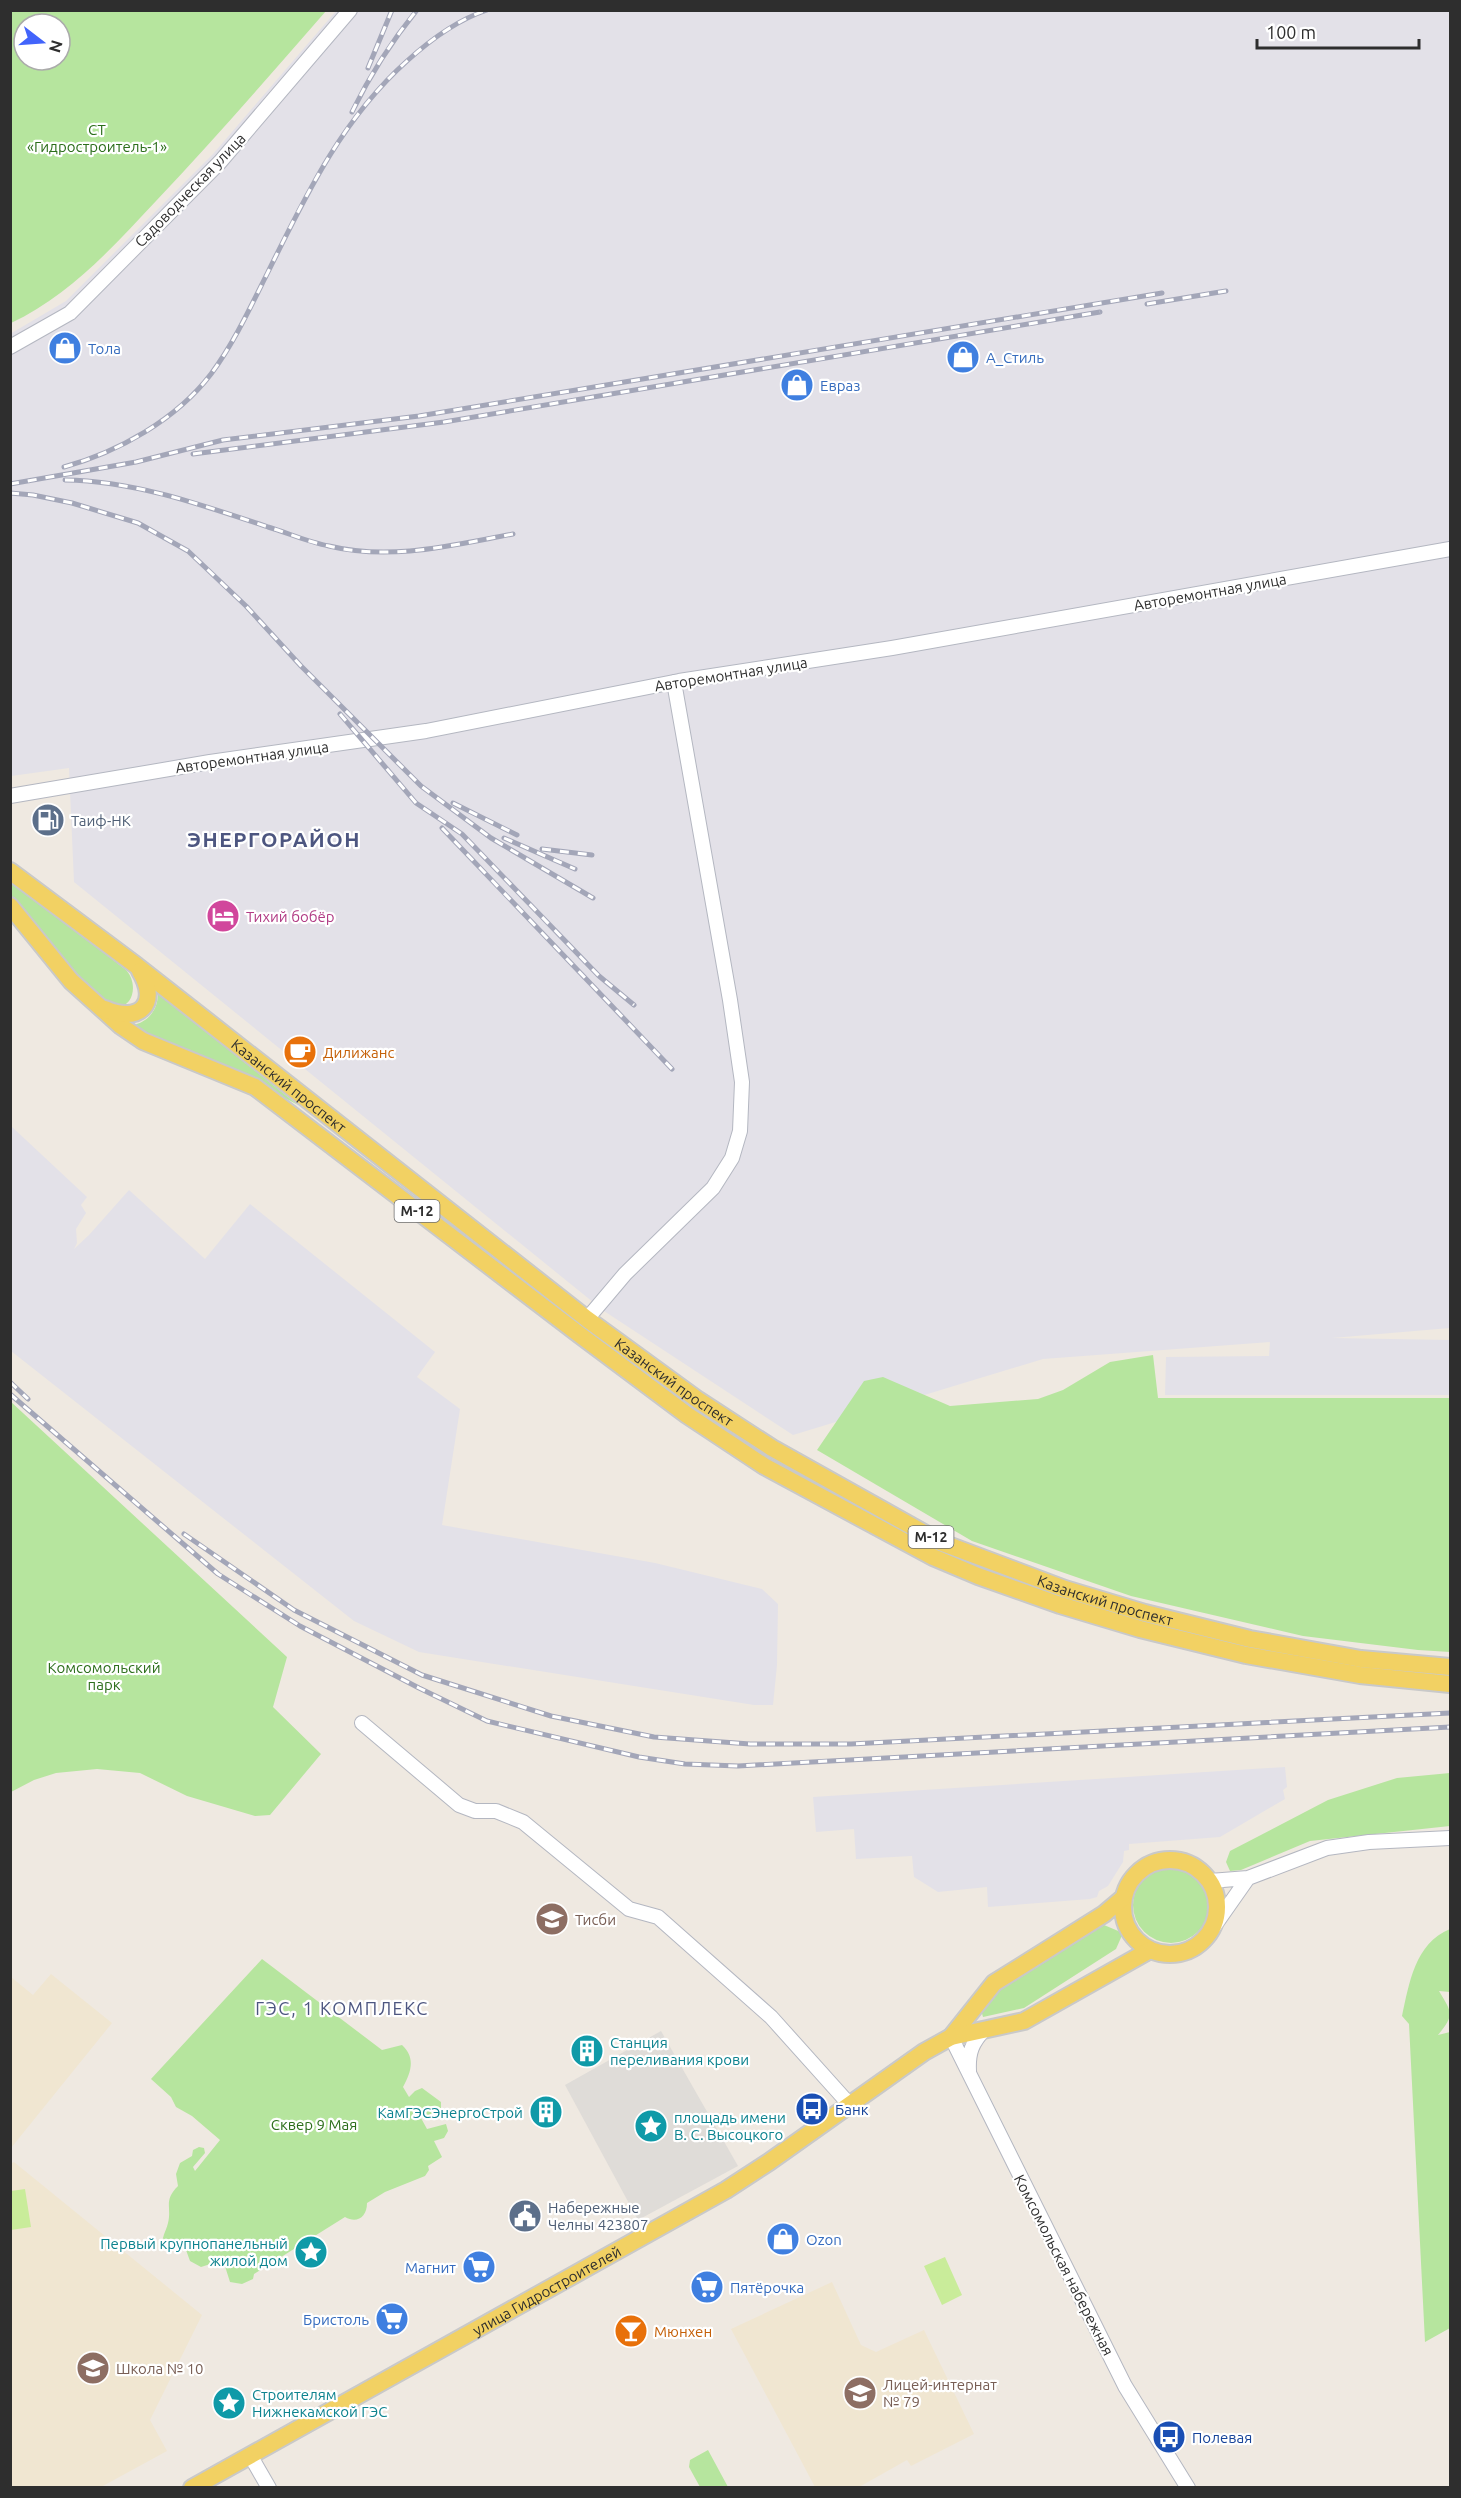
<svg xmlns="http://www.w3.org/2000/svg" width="1461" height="2498" viewBox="0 0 1461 2498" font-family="Ubuntu,sans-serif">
	<rect width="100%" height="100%" fill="#efe9e1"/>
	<path fill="#e3e1e8" d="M336 11H1450V1328L1332 1338 1450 1340V1395H1165L1166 1357 1269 1356 1270 1342 1043 1359 793 1435 604 1311 74 882 69 768 11 776 10 334 66 301 213 154Z
		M11 1126 87 1197 81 1205 86 1213 76 1229 77 1243 74 1249 89 1235 129 1190 205 1259 250 1204 435 1352 417 1377 460 1409 442 1525 655 1563 762 1589 778 1604 777 1665 773 1705H754L419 1652 354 1621 11 1351Z
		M1285 1767 1287 1787 1283 1790 1285 1799 1220 1837 1129 1844V1850L1124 1851 1123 1862 1108 1886 1099 1891 1097 1897 1090 1899 988 1907 987 1887 938 1892 914 1877 912 1856 856 1859 854 1829 816 1832 813 1797Z"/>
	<path fill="#f0e6d1" d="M51 1974 112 2023 11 2148V1977L33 1995Z
		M14 2162 202 2315 150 2420 167 2451 101 2487H11L10 2164Z
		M832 2282 861 2345 876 2352 924 2330 974 2434 911 2466 907 2460 859 2487H815L731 2329Z"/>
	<path fill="#b6e59e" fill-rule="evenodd" d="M10 11 11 10 326 11C270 75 215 139 156 201 113 247 69 296 11 323ZM24 24H60V60H24Z
		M10 879 126 970C140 985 132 1014 110 1005 82 994 32 921 11 896Z
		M158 993 298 1105 226 1067 128 1026C147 1024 158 1011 158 993Z
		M1153 1355 1158 1398H1450V1652L1418 1650 1303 1636 1131 1596 972 1541 817 1450 864 1381 883 1377 950 1406 1038 1399 1063 1390 1110 1362Z
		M10 1401 287 1657 273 1707 321 1754 270 1815 255 1816 187 1796 140 1773 97 1769 56 1773 34 1780 11 1792Z
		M1450 1773V1826L1310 1841 1241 1870 1230 1871 1226 1862 1230 1851 1328 1800 1397 1778Z
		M1133 1905a38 38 0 1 1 76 0a38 38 0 1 1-76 0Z
		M1104 1925 1123 1933 1116 1949 1024 2008 983 2017 981 2010 1012 1978Z
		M1450 1929V1992L1439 1991C1452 2013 1455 2014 1438 2035L1450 2032V2328L1425 2342 1409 2024 1402 2016C1409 1984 1415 1943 1450 1929Z
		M262 1959 382 2050 402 2045C416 2058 411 2072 403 2087L409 2097 415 2091 422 2088 441 2102V2109L436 2115 421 2118 427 2129 446 2124 448 2131 444 2138 434 2141 442 2157 428 2166 429 2170 425 2176 385 2192 367 2203C367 2217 357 2224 345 2217L254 2274 253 2279 242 2284 230 2282 223 2260 201 2267 190 2261 186 2250 178 2242 171 2245 166 2244 163 2238C164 2233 167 2228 168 2223 172 2207 163 2201 178 2186L176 2174 180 2163 192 2156 193 2150 199 2147 204 2148 205 2153 193 2167 195 2171 220 2140 192 2116 176 2107 171 2097 151 2079Z
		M708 2450 728 2487H700L689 2467 690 2460Z"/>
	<path fill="#c9ec9a" d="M25 2189 31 2227 11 2230V2191Z
		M945 2257 962 2295 942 2305 924 2266Z"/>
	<path fill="#dfdcd8" d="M661 2031 738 2166 638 2220 565 2085Z"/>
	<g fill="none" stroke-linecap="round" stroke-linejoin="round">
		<g stroke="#b4b7c1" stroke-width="16">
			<path id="minor" d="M10 347 70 313 220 162 350 10
				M10 796 210 762 426 731 679 681 892 648 1450 549
				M587 1319 625 1274 713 1188 732 1158 740 1131 742 1082 730 1000 674 682
				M362 1723 459 1805 475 1811H496L523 1822 629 1909 658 1917 771 2017 850 2105
				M1210 1881 1248 1878 1327 1848 1369 1842 1450 1838
				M1208 1935 1248 1878
				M951 2037 1125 2386 1188 2488
				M969 2071C968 2053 972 2042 985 2029
				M250 2455 269 2488"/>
		</g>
		<g stroke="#c9c9c9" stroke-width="20">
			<g id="major">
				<path id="s1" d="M10 871 137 966 587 1319 698 1400 772 1448 940 1542 1065 1589 1145 1613 1250 1639 1361 1659 1450 1667"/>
				<path d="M10 906 71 981 121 1026 143 1041 255 1087 580 1335 687 1415 764 1466 933 1557 978 1576 1060 1605 1140 1629 1246 1655 1360 1675 1450 1684"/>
				<path d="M105 1009C139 1024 160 1004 140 971"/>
				<circle cx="1170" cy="1907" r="47"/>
				<path d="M951 2037 994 1983 1104 1914 1123 1898"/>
				<path id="s2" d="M192 2488 726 2190 769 2162 924 2052 951 2037 1024 2021 1150 1950"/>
			</g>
		</g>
		<use href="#minor" stroke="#fff" stroke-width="14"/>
		<use href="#major" stroke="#f2d163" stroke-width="16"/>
		<g stroke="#a3a6b8" stroke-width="5">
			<path id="rail" d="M368 68 392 10
				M352 112C370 75 391 42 417 10
				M1147 304 1226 291
				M193 454 444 422 1100 312
				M64 467C118 452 176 420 211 374 234 343 251 306 268 272 306 195 342 119 407 61 429 41 457 20 487 10
				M65 480C135 481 202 505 268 527 288 533 308 542 329 546 391 561 453 545 513 534
				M10 484 136 462 223 440 419 416 1162 293
				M10 493 33 495 72 503 138 523 188 551 246 606 301 666 421 786 491 838 593 898
				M340 714 416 803 462 834 599 976 634 1005
				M453 803 517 835
				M442 828 672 1069
				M504 838 575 869
				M542 849 592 855
				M10 1382 28 1399
				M10 1394 218 1574 300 1626 419 1688 487 1721 639 1757 685 1764 738 1766 1450 1727
				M184 1534 294 1610 422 1675 551 1716 654 1737 750 1744H851L1450 1713"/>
		</g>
		<use href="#rail" stroke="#fff" stroke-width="3" stroke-dasharray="9" stroke-linecap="butt"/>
	</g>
	<defs>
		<g id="shop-disc" transform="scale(1.725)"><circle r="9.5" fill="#3f7fe0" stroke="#fff"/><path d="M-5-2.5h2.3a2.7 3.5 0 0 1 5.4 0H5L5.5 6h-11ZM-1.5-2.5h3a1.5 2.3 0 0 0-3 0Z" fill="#fff"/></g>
		<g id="fuel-disc" transform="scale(1.725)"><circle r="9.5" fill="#5c6f8a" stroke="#fff"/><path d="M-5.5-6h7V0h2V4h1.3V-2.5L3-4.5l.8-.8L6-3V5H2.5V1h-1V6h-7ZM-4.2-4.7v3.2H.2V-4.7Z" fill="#fff"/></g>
		<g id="hotel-disc" transform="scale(1.725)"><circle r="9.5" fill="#d1479c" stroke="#fff"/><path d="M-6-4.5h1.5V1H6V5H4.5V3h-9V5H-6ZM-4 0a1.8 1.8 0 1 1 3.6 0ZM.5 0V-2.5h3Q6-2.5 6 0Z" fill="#fff"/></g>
		<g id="cafe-disc" transform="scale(1.725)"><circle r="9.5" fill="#e8710a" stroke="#fff"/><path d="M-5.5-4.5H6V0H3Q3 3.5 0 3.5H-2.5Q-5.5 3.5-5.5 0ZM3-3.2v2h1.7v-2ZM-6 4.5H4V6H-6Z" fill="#fff"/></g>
		<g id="university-disc" transform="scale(1.725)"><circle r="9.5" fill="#8d6e63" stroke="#fff"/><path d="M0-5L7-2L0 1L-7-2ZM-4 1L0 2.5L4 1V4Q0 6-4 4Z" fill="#fff"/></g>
		<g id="building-disc" transform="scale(1.725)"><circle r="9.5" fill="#0f9aa8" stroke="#fff"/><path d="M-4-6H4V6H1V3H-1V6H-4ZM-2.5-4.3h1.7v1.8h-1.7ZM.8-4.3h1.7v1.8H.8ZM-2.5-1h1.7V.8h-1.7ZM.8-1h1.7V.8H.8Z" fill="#fff"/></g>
		<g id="bus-disc" transform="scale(1.725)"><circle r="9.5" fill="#1a4fb4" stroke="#fff"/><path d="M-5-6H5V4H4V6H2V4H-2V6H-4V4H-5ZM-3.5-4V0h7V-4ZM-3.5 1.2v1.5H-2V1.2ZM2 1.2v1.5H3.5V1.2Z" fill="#fff"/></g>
		<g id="sight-disc" transform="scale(1.725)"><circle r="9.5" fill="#0f9aa8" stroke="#fff"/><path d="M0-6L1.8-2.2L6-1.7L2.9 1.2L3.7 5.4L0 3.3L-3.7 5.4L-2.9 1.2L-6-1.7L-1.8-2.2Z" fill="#fff"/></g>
		<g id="civic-disc" transform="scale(1.725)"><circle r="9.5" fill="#5c6f8a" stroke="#fff"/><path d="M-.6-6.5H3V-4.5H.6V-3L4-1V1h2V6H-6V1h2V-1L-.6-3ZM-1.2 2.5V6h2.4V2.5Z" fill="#fff"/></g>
		<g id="supermarket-disc" transform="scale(1.725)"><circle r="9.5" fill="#3f7fe0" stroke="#fff"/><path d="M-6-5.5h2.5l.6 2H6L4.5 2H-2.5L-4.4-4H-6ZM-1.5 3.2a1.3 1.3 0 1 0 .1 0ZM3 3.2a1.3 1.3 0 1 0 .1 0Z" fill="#fff"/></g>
		<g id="bar-disc" transform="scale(1.725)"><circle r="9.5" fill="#e8710a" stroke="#fff"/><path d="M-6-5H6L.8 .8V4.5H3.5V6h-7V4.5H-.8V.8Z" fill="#fff"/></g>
		<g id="school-disc" transform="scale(1.725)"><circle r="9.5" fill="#8d6e63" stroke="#fff"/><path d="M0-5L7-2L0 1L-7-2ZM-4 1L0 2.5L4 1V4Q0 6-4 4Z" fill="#fff"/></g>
	</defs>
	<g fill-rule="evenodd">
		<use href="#shop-disc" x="65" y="348"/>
		<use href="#shop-disc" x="963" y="357"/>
		<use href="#shop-disc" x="797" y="385"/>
		<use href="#fuel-disc" x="48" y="820"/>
		<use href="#hotel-disc" x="223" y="916"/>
		<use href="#cafe-disc" x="300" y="1052"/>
		<use href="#university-disc" x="552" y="1919"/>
		<use href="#building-disc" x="587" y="2051"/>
		<use href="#bus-disc" x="812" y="2109"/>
		<use href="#building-disc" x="546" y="2112"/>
		<use href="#sight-disc" x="651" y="2126"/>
		<use href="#civic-disc" x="525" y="2216"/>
		<use href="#shop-disc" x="783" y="2239"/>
		<use href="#sight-disc" x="311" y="2252"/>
		<use href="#supermarket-disc" x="479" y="2267"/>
		<use href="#supermarket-disc" x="707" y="2287"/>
		<use href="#supermarket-disc" x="392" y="2319"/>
		<use href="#bar-disc" x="631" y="2331"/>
		<use href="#school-disc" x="93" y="2368"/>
		<use href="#school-disc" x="860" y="2393"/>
		<use href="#sight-disc" x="229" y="2403"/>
		<use href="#bus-disc" x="1169" y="2437"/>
	</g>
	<g text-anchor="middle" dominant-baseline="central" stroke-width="4.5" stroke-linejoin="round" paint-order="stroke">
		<g fill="#fff" stroke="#6d6d6d" stroke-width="1.5">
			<rect x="394.5" y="1200" width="45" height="22" rx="4.5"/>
			<rect x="908.5" y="1526" width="45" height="22" rx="4.5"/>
		</g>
		<g font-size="14" font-weight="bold" fill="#2e2e2e">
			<text x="417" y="1211">М-12</text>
			<text x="931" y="1537">М-12</text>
		</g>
		<g font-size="15" fill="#2c6e1b" stroke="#fff">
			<text x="97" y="129">СТ<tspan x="97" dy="17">«Гидростроитель-1»</tspan></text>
			<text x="104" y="1667">Комсомольский<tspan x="104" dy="17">парк</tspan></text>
			<text x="314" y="2124">Сквер 9 Мая</text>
		</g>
		<g font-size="15" fill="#2e2e2e" stroke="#fff">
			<text transform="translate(190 190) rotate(-46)">Садоводческая улица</text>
			<text transform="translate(1210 592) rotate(-10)">Авторемонтная улица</text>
			<text transform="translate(731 674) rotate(-9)">Авторемонтная улица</text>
			<text transform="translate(252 757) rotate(-8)">Авторемонтная улица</text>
			<text stroke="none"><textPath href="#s1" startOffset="352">Казанский проспект</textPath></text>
			<text stroke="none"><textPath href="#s1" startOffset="838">Казанский проспект</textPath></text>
			<text stroke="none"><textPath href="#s1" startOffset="1324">Казанский проспект</textPath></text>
			<text transform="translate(1064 2265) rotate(63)">Комсомольская набережная</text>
			<text stroke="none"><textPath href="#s2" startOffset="406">улица Гидростроителей</textPath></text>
		</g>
		<g font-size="15" fill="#366cbe" stroke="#fff" text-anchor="start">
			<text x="88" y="348">Тола</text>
			<text x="986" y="357">А_Стиль</text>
			<text x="820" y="385">Евраз</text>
			<text x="806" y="2239">Ozon</text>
			<text x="456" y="2267" text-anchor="end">Магнит</text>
			<text x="730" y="2287">Пятёрочка</text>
			<text x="369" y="2319" text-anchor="end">Бристоль</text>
		</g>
		<g font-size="15" fill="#4e5e75" stroke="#fff" text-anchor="start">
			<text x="71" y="820">Таиф-НК</text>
			<text x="548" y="2207">Набережные<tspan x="548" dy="17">Челны 423807</tspan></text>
		</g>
		<g font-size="15" fill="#b23c85" stroke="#fff" text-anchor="start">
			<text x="246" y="916">Тихий бобёр</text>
		</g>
		<g font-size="15" fill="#c56008" stroke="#fff" text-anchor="start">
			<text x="323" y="1052">Дилижанс</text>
			<text x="654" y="2331">Мюнхен</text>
		</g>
		<g font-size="15" fill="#785e54" stroke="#fff" text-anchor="start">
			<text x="575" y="1919">Тисби</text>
			<text x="116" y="2368">Школа № 10</text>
			<text x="883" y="2384">Лицей-интернат<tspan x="883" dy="17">№ 79</tspan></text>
		</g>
		<g font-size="15" fill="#0d838f" stroke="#fff" text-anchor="start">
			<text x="610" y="2042">Станция<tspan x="610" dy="17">переливания крови</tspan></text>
			<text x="523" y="2112" text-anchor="end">КамГЭСЭнергоСтрой</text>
			<text x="674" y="2117">площадь имени<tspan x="674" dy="17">В. С. Высоцкого</tspan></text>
			<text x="288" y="2243" text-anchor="end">Первый крупнопанельный<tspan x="288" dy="17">жилой дом</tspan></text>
			<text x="252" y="2394">Строителям<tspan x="252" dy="17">Нижнекамской ГЭС</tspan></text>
		</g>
		<g font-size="15" fill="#164399" stroke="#fff" text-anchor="start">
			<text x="835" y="2109">Банк</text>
			<text x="1192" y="2437">Полевая</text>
		</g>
		<g font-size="18" letter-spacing="1.5" fill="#4d5680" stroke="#fff">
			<text x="342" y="2008">ГЭС, 1 КОМПЛЕКС</text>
		</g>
		<g font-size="21" font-weight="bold" letter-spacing="1.5" fill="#4d5680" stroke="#fff">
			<text x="274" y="839">ЭНЕРГОРАЙОН</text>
		</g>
	</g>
	<rect width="1461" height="2498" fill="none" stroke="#2e2e2e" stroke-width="24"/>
	<g transform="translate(42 42) rotate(107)"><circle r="28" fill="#ffffff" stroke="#ababab" stroke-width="1.5"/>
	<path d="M0-4.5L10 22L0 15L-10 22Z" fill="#4264fb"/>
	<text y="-9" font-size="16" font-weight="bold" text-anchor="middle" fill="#2e2e2e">N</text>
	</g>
	<path d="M1257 39v9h162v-9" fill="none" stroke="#2e2e2e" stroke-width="3"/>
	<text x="1266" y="39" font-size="18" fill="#2e2e2e" stroke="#ffffff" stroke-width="4.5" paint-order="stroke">100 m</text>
</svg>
